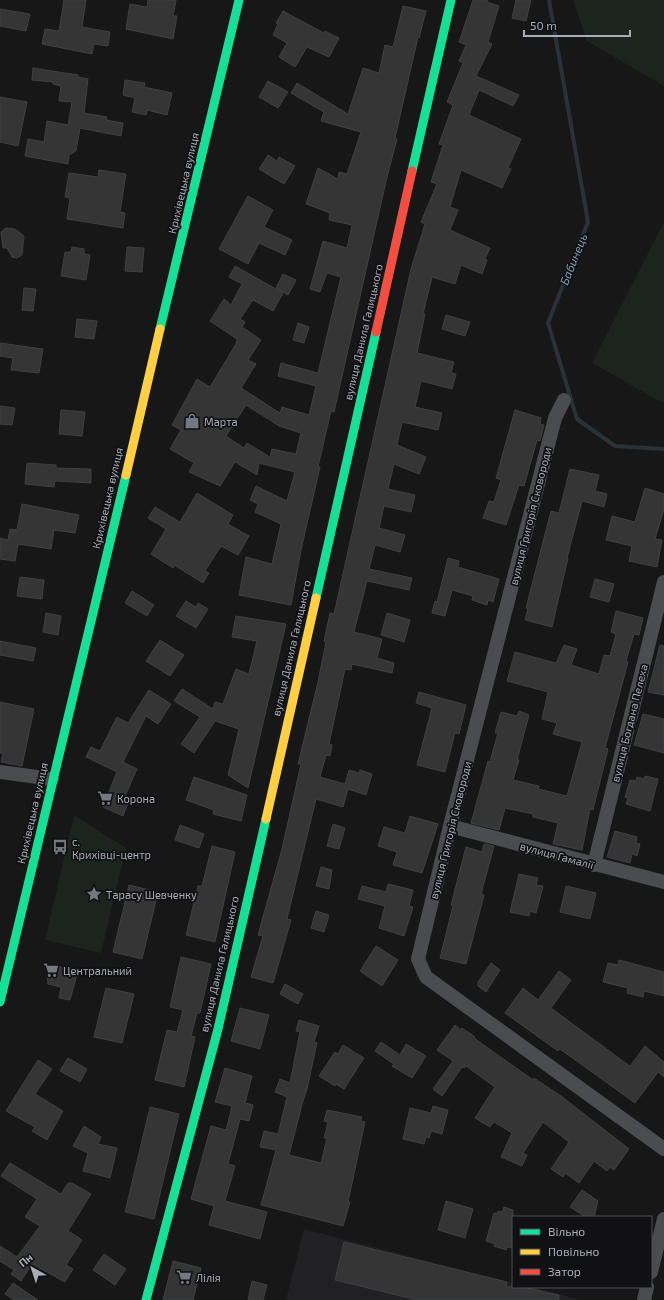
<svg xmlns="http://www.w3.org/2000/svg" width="664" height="1300" viewBox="0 0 664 1300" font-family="'Exo 2',sans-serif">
	<rect width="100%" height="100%" fill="#171717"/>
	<path fill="#212123" d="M304 1229 513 1283V1287H530L581 1300H286Z"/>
	<path fill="#1d241e" d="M573 0H664V86L587 41Z
		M664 222V401L663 403 592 363Z
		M74 815 126 848 101 953 45 940Z"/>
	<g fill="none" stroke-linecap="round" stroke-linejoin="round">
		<path stroke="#2a3239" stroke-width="4" d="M549 0 588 222 548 323 577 419 615 446 664 449"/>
	</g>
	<path fill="#353536" stroke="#3f4043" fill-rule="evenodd" d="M64 0H86L82 27 110 32 108 46 94 44 92 54 42 44 45 29 59 31Z
		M148 0H176L173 16H177L173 39 126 29 130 4 147 7Z
		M473 0H487V2L499 6 488 42 492 44 476 76 519 95 513 106 479 90 469 115 521 139 508 168 511 169 502 188 461 170 450 207 458 210 450 230 490 248 485 259 487 260 482 274 461 265 455 284 432 277 423 314H425L417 353 454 362 451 373 456 374 452 389 421 381 415 407 442 413 438 430 402 422 397 445 426 457 419 474 394 464 388 489 415 495 411 512 384 506 379 528 405 535 400 552 375 545 369 569 412 578 409 590 367 581 354 632 382 639 377 658 394 663 392 673 352 664 351 670 345 669 329 744 332 745 330 756 326 755 320 777 345 784 349 770 359 773 360 770 372 774 366 795 348 789 343 807 316 799 287 919 291 920 273 983 251 977 263 936 258 935 282 849 301 764H298L318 682 326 642 324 641 330 613 334 614 411 269 425 224 421 222 437 184 431 182 443 145 439 144 453 105 447 102 463 63 459 61 466 45 459 42Z
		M516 0H531L526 21 512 18Z
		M403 6 426 11 419 38 418 37 395 138 397 139 387 177 334 412 331 411 318 467H320L301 550 291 605 239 595 246 557 272 564 281 524 255 512 258 504 250 500 256 486 287 501 295 472 259 463 257 475 235 462 220 486 189 472 194 463 170 449 181 430 172 425 197 379 210 387 236 344 237 339 210 321 224 299 231 305 242 284 229 277 235 266 283 293 273 311 253 300 240 319 245 322 242 327 261 340 248 360 256 364 241 388 280 413 282 407 309 415 316 386 278 376 281 363 318 373 341 277 327 273 320 292 310 289 323 241 347 248 352 225 329 220 330 213 306 204 318 168 338 179 339 172 347 174 361 132 321 121 324 112 291 93 297 83 348 114 363 68 379 73 385 45 393 47ZM246 405 279 426 301 433 296 454 272 449 270 457 247 443 244 448 226 436Z
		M0 9 30 14 26 31 0 26Z
		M283 11 324 33 325 31 339 38 329 57 307 47 295 67 279 57 287 43 273 35 278 24 276 23Z
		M33 68 78 75V77L88 79 84 113 107 117 106 120 123 123 121 136 80 128 76 151 69 155 68 164 25 156 28 139 44 142 47 121 68 125 72 102 59 101 61 86 53 84V82L32 80Z
		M125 80 145 83 144 87 172 93 167 115 147 110 146 115 132 112 135 98 123 95Z
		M268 81 288 92 278 108 259 97Z
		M0 97 27 102 18 146 0 142Z
		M268 155 277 161 279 157 295 166 284 184 259 169Z
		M99 170 126 174 120 212 125 213 123 228 67 219 70 198 65 197 69 173 98 177Z
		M248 196 273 210 264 227 292 240 285 255 259 243 248 264 219 249Z
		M6 228 15 229 24 236 22 255 17 258 12 257 7 248H3L1 232Z
		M72 247 84 249V254L90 255 86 280 61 276 65 252H71Z
		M127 247 144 248 142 272 125 271Z
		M283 274 296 280 288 295 276 288Z
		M24 288 36 289 33 311 22 310Z
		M446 315 470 322 465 336 442 329Z
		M77 319 97 321 94 339 75 337Z
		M298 323 309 327 304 343 293 340Z
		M0 343 43 349 39 373 11 370 13 358 0 356Z
		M0 406 15 408 12 425 0 424Z
		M61 410 85 412 82 436 59 434Z
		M515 410 541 418 540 424 544 425 540 441 537 440 524 486 519 485 506 525 483 518 489 501 494 502 501 480 496 478Z
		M27 463 56 465V468L91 469V483L55 481 54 487 25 484Z
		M570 469 599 475 595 491 607 494 604 507 582 501 567 558H568L552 627 525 620 528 609 526 608 551 511 559 513Z
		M645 488 664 494V509L655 539 662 540 657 567 629 561 632 546 606 540 612 516 635 522Z
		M197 493 233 515 228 524 249 536 238 555 221 546 205 571 209 573 203 583 174 565 173 568 151 554 166 529 148 518 155 507 180 522Z
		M22 504 79 515 75 533 54 530 51 549 18 544 15 561 0 559V538L8 540 10 529 17 530Z
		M448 558 459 561 458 567 499 579 493 602 488 600 487 605 472 600 473 596 452 590 445 616 432 613 435 601 437 602Z
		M20 577 44 580 42 599 17 596Z
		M595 579 614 584 609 602 590 597Z
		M132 591 154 605 147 616 125 603Z
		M186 601 196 607 198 603 208 609 196 628 176 616Z
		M616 611 643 618 639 635 634 634 626 661 628 662 605 748 608 749 593 810 590 809 582 850 553 844 558 823 533 817V814L505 808 499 830 471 823 488 761 490 762 494 747 498 733H495L501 712 517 716 519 711 529 715 517 760H519L513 780 539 786 538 789 567 796 582 742 553 734 557 723 542 719 548 692 507 681 515 652 556 663 564 645 577 649 571 665 599 674 604 655 610 656 616 634 611 632Z
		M46 613 61 616 58 635 43 632Z
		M387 613 410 620 404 642 381 635Z
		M236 616 286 624 248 788 228 775 239 729 215 721 194 753 181 744 200 717 174 701 182 689 213 709 215 702 223 704 236 669 249 674 257 641 232 637Z
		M160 640 184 655 170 676 146 661Z
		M0 641 36 648 33 661 0 655Z
		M660 645 664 646V695L648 692Z
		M149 690 171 704 158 724 146 716 123 762 137 769 125 796 130 798 123 816 103 807 117 772 86 757 91 747 100 751 117 717 128 723Z
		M419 692 466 705 459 734 455 733 445 772 417 765 432 708 416 703Z
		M0 702 34 709 22 766 1 762 3 754 0 753Z
		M643 714 664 719V753L634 745Z
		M645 776 658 779 650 811 626 804 628 798 625 797 630 780 636 781 637 777 644 779Z
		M194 777 247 795 241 821 213 814 214 810 186 800Z
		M410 816 438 824 422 873 393 865 397 852 378 846 384 827 405 833Z
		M333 824 345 828 339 849 327 846Z
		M180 825 204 834 199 848 175 840Z
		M615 831 637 837 636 843 640 844 637 856 632 854 630 863 607 857Z
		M484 844 494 846 481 894 484 895 466 964 440 958 453 906 451 905 466 847 482 852Z
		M212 846 235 852 215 942 186 935 198 886H202Z
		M321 867 332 870 329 889 316 886Z
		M519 874 538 878 536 885 543 886 536 913 530 911 529 916 510 912Z
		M388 884 413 890 409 906 413 907 404 936 379 928 385 906 358 899 362 886 386 892Z
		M129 885 158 892 142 959 113 952Z
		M566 886 596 893 590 919 560 912Z
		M316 911 329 915 324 932 311 928Z
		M376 946 398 960 382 986 360 971Z
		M181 957 211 964 200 1013H197L191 1036 195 1037 184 1087 155 1080 167 1030 177 1032 183 1010 170 1007Z
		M619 960 664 972V996L644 991 643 997 627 993 628 988 603 982 608 963 618 965Z
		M491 963 500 970 486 992 478 986V982Z
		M52 965 78 971 70 1000 59 998 61 987 48 984 47 974Z
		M559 971 571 980 551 1008 627 1064 630 1066 645 1046 664 1062V1077L658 1072 635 1103 560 1049 558 1051 505 1013 523 988 538 1000Z
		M285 984 303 994 298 1004 280 994Z
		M106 988 134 994 122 1043 94 1037Z
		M240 1008 269 1015 260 1049 231 1041Z
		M299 1020 319 1026 314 1042 317 1043 307 1089 303 1101 289 1155 321 1163 327 1138H324L328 1122 324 1121 327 1110 362 1117 361 1121 365 1122 348 1202H350L343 1226 261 1205 276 1150 260 1147 264 1131 278 1134 287 1097 275 1092 280 1079 290 1083 300 1032 296 1031Z
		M455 1025 461 1030 462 1028 475 1037 474 1038 533 1080 534 1078 561 1096 629 1149 614 1170 610 1167 607 1171 594 1161 579 1183 565 1173 563 1177 551 1169 569 1142 543 1122 523 1153 527 1155 522 1166 501 1157 512 1133 494 1122 490 1127 475 1118 495 1087 466 1066 464 1068 462 1067 442 1096 433 1089 453 1061 437 1050Z
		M381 1042 400 1055 406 1044 426 1056 412 1078 392 1066 394 1064 375 1051Z
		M343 1045 364 1058 344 1089 336 1084 335 1086 319 1076 335 1052 338 1054Z
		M68 1058 87 1069 80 1082 60 1071Z
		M38 1060 52 1069 35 1094 63 1111 47 1140 32 1131 35 1127 6 1111Z
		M225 1068 252 1076 245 1103 253 1105 249 1121 240 1119 228 1164 235 1166 225 1201 267 1212 260 1239 209 1225 214 1206 191 1199 211 1126 226 1130 232 1106 215 1102Z
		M433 1106 448 1110 442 1134 431 1131 429 1138 426 1137 424 1144 403 1139 410 1108 431 1113Z
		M150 1107 179 1114 154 1219 125 1212Z
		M84 1126 101 1137 98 1144 117 1148 110 1178 83 1171 88 1153 73 1146Z
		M10 1163 61 1194 68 1183H72L91 1194 68 1231 82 1240 66 1265 73 1269 65 1282 32 1264 21 1281 11 1274 14 1270 0 1261V1246L17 1257 40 1226 25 1217 37 1199 1 1176Z
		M582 1190 598 1201 594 1217H586L570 1207Z
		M446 1201 473 1209 465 1238 438 1230Z
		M504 1207 513 1210V1248L507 1247 506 1250 494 1246 495 1244 486 1241 494 1213 497 1214 498 1211 502 1212Z
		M344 1242 507 1282 506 1287H523L559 1295V1300H417L335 1280Z
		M104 1254 126 1269 115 1285 93 1270Z
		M173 1261 201 1268 193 1300H163Z
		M252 1281 267 1285 263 1300H248Z
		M13 1283 38 1300H14L5 1294Z"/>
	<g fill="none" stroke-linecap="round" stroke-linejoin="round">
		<path stroke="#4b4c50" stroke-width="14" d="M564 400 555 418 450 826 418 959 426 977 664 1149
			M0 772 52 779
			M450 826 664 882
			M594 865 664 582
			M651 1272 664 1219
			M644 1300 647 1287"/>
		<path stroke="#16e098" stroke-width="9" d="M412 171 451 0
			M160 329 239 0
			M316 598 376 332
			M0 1002 126 475
			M146 1300 218 1029 266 819"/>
		<path stroke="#ffcf43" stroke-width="9" d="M126 475 160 329
			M266 819 316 598"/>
		<path stroke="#f24e42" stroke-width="9" d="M376 332 412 171"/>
	</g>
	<defs>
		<g id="shop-bare" transform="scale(1.2)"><path d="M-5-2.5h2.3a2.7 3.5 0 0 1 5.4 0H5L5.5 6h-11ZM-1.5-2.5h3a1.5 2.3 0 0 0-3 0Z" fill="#757880" stroke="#111113" stroke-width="2.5" paint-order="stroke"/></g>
		<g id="supermarket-bare" transform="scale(1.2)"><path d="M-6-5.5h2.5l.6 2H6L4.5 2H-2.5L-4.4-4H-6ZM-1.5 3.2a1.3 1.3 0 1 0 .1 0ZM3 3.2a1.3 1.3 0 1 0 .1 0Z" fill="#757880" stroke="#111113" stroke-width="2.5" paint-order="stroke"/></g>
		<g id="bus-bare" transform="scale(1.2)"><path d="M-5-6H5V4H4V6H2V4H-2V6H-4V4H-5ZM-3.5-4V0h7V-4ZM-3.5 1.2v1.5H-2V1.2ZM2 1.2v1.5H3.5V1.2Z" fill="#757880" stroke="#111113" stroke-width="2.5" paint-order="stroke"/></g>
		<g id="sight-bare" transform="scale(1.2)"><path d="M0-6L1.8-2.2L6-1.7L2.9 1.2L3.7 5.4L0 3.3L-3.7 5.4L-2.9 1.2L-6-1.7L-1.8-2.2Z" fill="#757880" stroke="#111113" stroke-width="2.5" paint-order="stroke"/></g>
	</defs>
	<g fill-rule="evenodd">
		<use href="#shop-bare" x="192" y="421"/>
		<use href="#supermarket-bare" x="105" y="798"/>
		<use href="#bus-bare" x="60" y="847"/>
		<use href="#sight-bare" x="94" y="894"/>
		<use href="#supermarket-bare" x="51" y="970"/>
		<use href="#supermarket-bare" x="184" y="1277"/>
	</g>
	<g text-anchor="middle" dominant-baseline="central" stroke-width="3.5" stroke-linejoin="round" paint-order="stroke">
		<g font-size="11" fill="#a8adb8" stroke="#111113">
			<text transform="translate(183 183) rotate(-77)">Крихівецька вулиця</text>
			<text transform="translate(363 332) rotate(-77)">вулиця Данила Галицького</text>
			<text transform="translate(107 498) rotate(-77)">Крихівецька вулиця</text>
			<text transform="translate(530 516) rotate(-76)">вулиця Григорія Сковороди</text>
			<text transform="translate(291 648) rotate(-77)">вулиця Данила Галицького</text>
			<text transform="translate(629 723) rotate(-76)">вулиця Богдана Пелеха</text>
			<text transform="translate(32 813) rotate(-77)">Крихівецька вулиця</text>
			<text transform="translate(450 830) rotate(-76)">вулиця Григорія Сковороди</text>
			<text transform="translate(557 855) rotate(15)">вулиця Гамалії</text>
			<text transform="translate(219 964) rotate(-77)">вулиця Данила Галицького</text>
		</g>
		<g font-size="11" fill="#a8adb8" stroke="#111113" text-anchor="start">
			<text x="204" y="421">Марта</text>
			<text x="117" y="798">Корона</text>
			<text x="72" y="841">с.<tspan x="72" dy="13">Крихівці-центр</tspan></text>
			<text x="106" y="894">Тарасу Шевченку</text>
			<text x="63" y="970">Центральний</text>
			<text x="196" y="1277">Лілія</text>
		</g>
		<g font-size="12" font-style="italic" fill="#7f9bb3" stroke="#111113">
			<text transform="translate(573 259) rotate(-68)">Бабинець</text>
		</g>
	</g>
	<rect x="512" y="1216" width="140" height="72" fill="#111113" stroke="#4d4f55"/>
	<rect x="520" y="1229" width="20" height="6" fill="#16e098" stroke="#4d4f55"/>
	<text x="548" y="1236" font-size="12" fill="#a8adb8">Вільно</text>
	<rect x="520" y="1249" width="20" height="6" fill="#ffcf43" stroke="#4d4f55"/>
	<text x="548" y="1256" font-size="12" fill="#a8adb8">Повільно</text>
	<rect x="520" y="1269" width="20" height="6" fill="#f24e42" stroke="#4d4f55"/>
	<text x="548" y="1276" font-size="12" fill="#a8adb8">Затор</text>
	<g transform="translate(32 1268) rotate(321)" stroke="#111113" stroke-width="3" paint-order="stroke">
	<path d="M0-3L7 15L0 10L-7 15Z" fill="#a8adb8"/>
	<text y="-6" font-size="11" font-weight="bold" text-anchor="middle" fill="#a8adb8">Пн</text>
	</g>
	<path d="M524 30v6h106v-6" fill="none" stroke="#a8adb8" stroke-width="2"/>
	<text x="530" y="30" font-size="12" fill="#a8adb8" stroke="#111113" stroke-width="3" paint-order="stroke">50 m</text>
</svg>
